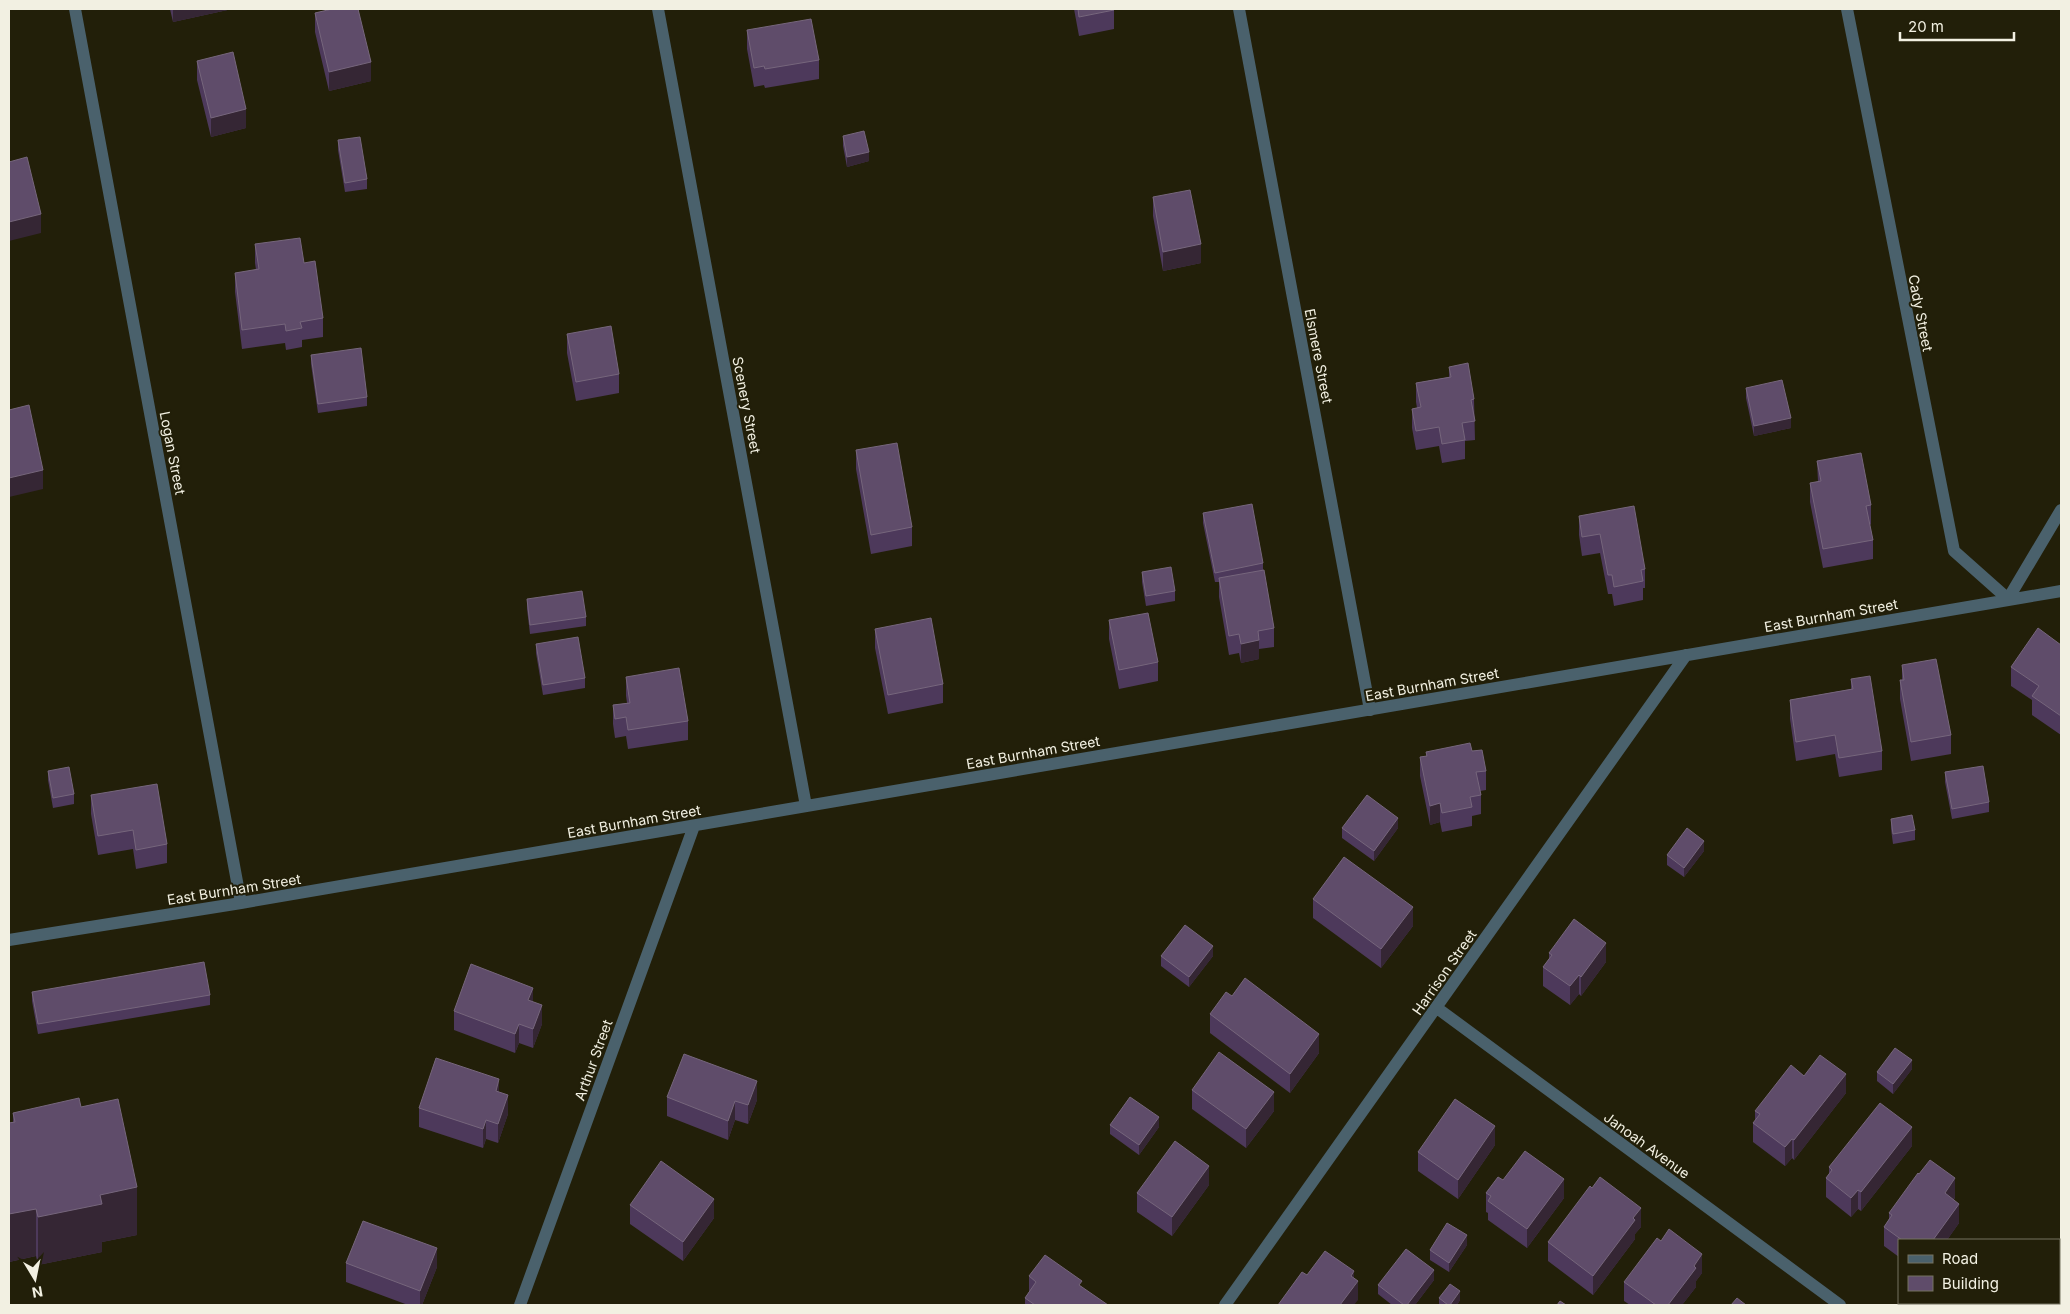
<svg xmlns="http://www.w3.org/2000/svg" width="2070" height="1314" viewBox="0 0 2070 1314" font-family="Inter,sans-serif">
	<rect width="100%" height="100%" fill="#221f09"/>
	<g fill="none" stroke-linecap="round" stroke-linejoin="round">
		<path stroke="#4a616c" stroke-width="12" d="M75 9 241 903
			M658 9 806 806
			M1239 9 1370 710
			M1847 9 1954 551 2008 599 2061 510
			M9 940 241 903 2061 591
			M1437 1008 1840 1305
			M520 1305 694 826
			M1225 1305 1686 655"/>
	</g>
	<path fill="#4d395b" d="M170 9H232L173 22Z
		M1074 9H1114V29L1079 36Z
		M315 13 371 81 329 91 315 32Z
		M747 30 819 60V79L765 88 764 85 754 87 747 49Z
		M197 61 246 128 211 137 197 80Z
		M843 136 869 161 847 167 843 146Z
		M338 140 367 179V189L345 192 338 150Z
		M1153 197 1201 263 1163 271 1153 216Z
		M255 244 304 263 323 318V337L302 340V347L286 350 285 343 242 349 235 292V273L256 270 255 263Z
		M567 334 619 374V393L576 401 567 353Z
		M311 355 367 397V406L318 413 311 364Z
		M1449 367 1474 399 1475 440 1465 441V459L1442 463 1439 446 1416 450 1412 428V409L1417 408 1416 402V383L1449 377Z
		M1746 388 1791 428 1754 436 1746 398Z
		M856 450 912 527V546L871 554 856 469Z
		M1817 461 1871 505V524L1870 525 1873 540V559L1823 568 1810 502V483L1818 482Z
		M1203 513 1263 563V570L1274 628V647L1259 649V659L1241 663 1239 653 1229 655 1219 597V582H1215L1203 523Z
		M1579 516 1645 569V588H1643V600L1614 606 1612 594H1608L1600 553 1582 556 1579 535Z
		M1142 572 1175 591V601L1146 606 1142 582Z
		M527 599 586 617V626L530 634 527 609Z
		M1109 620 1158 662V681L1119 689 1109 639Z
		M875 629 943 684V703L888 714 875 648Z
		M536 644 585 678V688L543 695 536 653Z
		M2061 645V735L2032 715V700L2011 686V667Z
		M1902 665 1951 735V754L1911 761 1900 699V680H1902Z
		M626 677 688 721V740L628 749 626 736 615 738 613 724V705L627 703 626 696Z
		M1851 679 1882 751V770L1839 777 1835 754 1796 761 1790 719V700L1851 689Z
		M1472 751 1486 771V790L1480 791 1481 795V814L1472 816V826L1442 832 1440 822 1430 825 1420 776V757L1426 756V752Z
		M48 771 74 794V804L53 808 48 780Z
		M1945 772 1989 802V812L1952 819 1945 782Z
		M91 795 167 844V863L136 869 133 849 98 855 91 814Z
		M1891 819 1915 830V840L1893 844 1891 829Z
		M1342 828H1398L1374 861 1342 838Z
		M1704 851 1684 877 1667 865V855Z
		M1313 899 1413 926 1381 968 1313 918Z
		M1549 953 1606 962 1581 996 1579 994 1570 1005 1543 986V967L1549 959Z
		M1161 956H1213L1189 987 1161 966Z
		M32 992 210 995V1005L38 1034 32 1001Z
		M1232 996 1319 1053 1290 1093 1210 1033V1014Z
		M533 1002 542 1024 533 1048 519 1043 515 1053 454 1030V1011Z
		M1912 1069 1893 1094 1877 1081V1072Z
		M1804 1076 1846 1093 1794 1160 1792 1158 1785 1166 1753 1142V1123L1755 1121V1111Z
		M1192 1090 1274 1111 1246 1148 1192 1109Z
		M499 1092 508 1114 498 1143 486 1139 483 1148 419 1127V1108Z
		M667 1097 757 1100 748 1124 735 1120 728 1140 667 1116Z
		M81 1107 137 1235 102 1242V1252L38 1265 36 1256 9 1262V1123L13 1122V1113Z
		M1110 1125 1159 1127 1139 1155 1110 1134Z
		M1495 1145 1458 1199 1418 1171V1152Z
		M1912 1146 1861 1211 1858 1209 1851 1217 1826 1197V1178L1829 1174V1167Z
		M1503 1180 1564 1198 1527 1248 1488 1220V1213L1486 1212V1193Z
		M1209 1185 1172 1236 1137 1212V1193Z
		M1955 1197 1954 1200 1959 1223 1947 1240H1899V1257L1884 1246V1227L1889 1219V1213Z
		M630 1205 714 1218 683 1261 630 1224Z
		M1641 1227 1635 1234V1239L1593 1295 1548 1261V1242Z
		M1467 1245 1449 1272 1430 1260V1250Z
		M346 1263 437 1267 422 1305H408L346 1282Z
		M1702 1273 1696 1281V1287L1682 1305H1630L1624 1301V1282Z
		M1029 1276 1108 1305H1025V1298L1029 1292Z
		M1434 1280 1415 1305H1392L1378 1294V1285Z
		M1439 1298 1460 1300 1457 1305H1439Z"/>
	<path fill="#352634" d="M173 9H232L173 22Z
		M371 62V81L329 91V72Z
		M246 109V128L211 137V118Z
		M869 152V161L847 167V157Z
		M41 214V233L9 241V222Z
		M1201 244V263L1163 271V252Z
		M1791 418V428L1754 436V426Z
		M43 470V489L9 497V478Z
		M1259 640V659L1241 663V644Z
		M1440 803V822L1430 825V806Z
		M1398 818V828L1374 861V851Z
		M1704 841V851L1684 877V868Z
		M1413 907V926L1381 968V949Z
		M1606 943V962L1581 996V977Z
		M1213 946V956L1189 987V977Z
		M1579 975V994L1570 1005V986Z
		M533 988V1007L528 1000Z
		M542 1005V1024L533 1048V1029Z
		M519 1024V1043L515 1053V1034Z
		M1319 1034V1053L1290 1093V1074Z
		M1912 1060V1069L1893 1094V1084Z
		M1846 1074V1093L1794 1160V1140Z
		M499 1079V1098L496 1091Z
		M757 1081V1100L748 1124V1105Z
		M1274 1092V1111L1246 1148V1129Z
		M508 1095V1114L498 1143V1124Z
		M735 1101V1120L728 1140V1121Z
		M1159 1117V1127L1139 1155V1145Z
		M486 1120V1139L483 1148V1129Z
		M1495 1126V1145L1458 1199V1180Z
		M1912 1127V1146L1861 1211V1192Z
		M1792 1139V1158L1785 1166V1147Z
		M1209 1166V1185L1172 1236V1217Z
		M1955 1178V1197L1945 1212V1193Z
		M1564 1179V1198L1527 1248V1229Z
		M137 1187V1235L102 1242V1252L38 1265V1217L100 1195Z
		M1858 1190V1209L1851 1217V1198Z
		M714 1199V1218L683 1261V1242Z
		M1959 1204V1223L1947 1240H1933Z
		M1641 1208V1227L1635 1234V1239L1593 1295V1276L1633 1218Z
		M36 1209V1256L9 1262V1214Z
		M1467 1235V1245L1449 1272V1263Z
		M437 1248V1267L422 1305H420V1291Z
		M1702 1254V1273L1696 1281V1287L1682 1305H1668Z
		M1434 1270V1280L1415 1305H1407Z
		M1354 1271V1287L1358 1281V1300L1354 1305H1340L1351 1276Z
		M1460 1291V1300L1457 1305H1450Z"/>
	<path fill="#5f4c6a" stroke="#76667c" d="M332 9H358L371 62 329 72 315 13Z
		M1078 9H1114V10L1079 17Z
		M811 19 819 60 765 69 764 66 754 68 747 30Z
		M233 52 246 109 211 118 197 61Z
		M864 131 869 152 847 157 843 136Z
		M360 137 367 179 345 183 338 140Z
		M27 157 41 214 9 222V162Z
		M1190 190 1201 244 1163 252 1153 197Z
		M300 238 304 263 315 261 323 318 300 322 302 328 286 331 285 324 242 330 235 273 259 269 255 244Z
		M611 326 619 374 576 382 567 334Z
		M361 348 367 397 318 404 311 355Z
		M1468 363 1474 399 1471 400 1475 421 1462 423 1465 440 1442 444 1439 427 1416 431 1412 409 1421 407 1416 383 1451 377 1449 367Z
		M1782 380 1791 418 1754 426 1746 388Z
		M29 405 43 470 9 478V410Z
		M897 443 912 527 871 535 856 450Z
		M1861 453 1871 505 1866 506 1873 540 1823 549 1810 483 1821 481 1817 461Z
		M1252 504 1263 563 1215 573 1203 513Z
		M1634 506 1645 569 1641 570 1643 581 1614 587 1612 575H1608L1600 534 1582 537 1579 516Z
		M1171 567 1175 591 1146 596 1142 572Z
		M1264 570 1274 628 1258 631 1259 640 1241 644 1239 634 1229 636 1219 578Z
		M582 591 586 617 530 625 527 599Z
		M1148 613 1158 662 1119 670 1109 620Z
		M931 618 943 684 888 695 875 629Z
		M2038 628 2061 645V716L2032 696 2039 686 2011 667Z
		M578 637 585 678 543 685 536 644Z
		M1936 659 1951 735 1911 742 1900 680H1904L1902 665Z
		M679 668 688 721 628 730 626 717 615 719 613 705 630 703 626 677Z
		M1870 676 1882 751 1839 758 1835 735 1796 742 1790 700 1853 689 1851 679Z
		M1470 743 1472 751 1482 750 1486 771 1476 772 1481 795 1470 797 1472 807 1442 813 1440 803 1430 806 1420 757 1427 756 1426 752Z
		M1983 766 1989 802 1952 809 1945 772Z
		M69 767 74 794 53 798 48 771Z
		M157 784 167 844 136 850 133 830 98 836 91 795Z
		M1367 795 1398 818 1374 851 1342 828Z
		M1912 815 1915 830 1893 834 1891 819Z
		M1687 828 1704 841 1684 868 1667 855Z
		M1344 857 1413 907 1381 949 1313 899Z
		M1574 919 1606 943 1581 977 1579 975 1570 986 1543 967 1552 955 1549 953Z
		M1185 925 1213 946 1189 977 1161 956Z
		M204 962 210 995 38 1024 32 992Z
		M471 964 533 988 528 1000 542 1005 533 1029 519 1024 515 1034 454 1011Z
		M1245 978 1319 1034 1290 1074 1210 1014 1226 992 1232 996Z
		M1895 1048 1912 1060 1893 1084 1877 1072Z
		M1219 1052 1274 1092 1246 1129 1192 1090Z
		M684 1054 757 1081 748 1105 735 1101 728 1121 667 1097Z
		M1820 1055 1846 1074 1794 1140 1792 1139 1785 1147 1753 1123 1760 1114 1755 1111 1791 1065 1804 1076Z
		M436 1058 499 1079 496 1091 508 1095 498 1124 486 1120 483 1129 419 1108Z
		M1130 1097 1159 1117 1139 1145 1110 1125Z
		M79 1098 81 1107 118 1099 137 1187 100 1195 102 1204 38 1217 36 1209 9 1214V1123L15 1122 13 1113Z
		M1455 1099 1495 1126 1458 1180 1418 1152Z
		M1880 1103 1912 1127 1861 1192 1858 1190 1851 1198 1826 1178 1832 1170 1829 1167Z
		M1175 1141 1209 1166 1172 1217 1137 1193Z
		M1525 1151 1564 1179 1527 1229 1488 1201 1491 1196 1486 1193 1498 1177 1503 1180Z
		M1930 1160 1955 1178 1945 1193 1959 1204 1933 1240H1902L1884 1227 1892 1215 1889 1213 1918 1173 1919 1174Z
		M661 1161 714 1199 683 1242 630 1205Z
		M1600 1177 1641 1208 1633 1218 1635 1220 1593 1276 1548 1242 1590 1186 1592 1188Z
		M363 1221 437 1248 420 1291 346 1263Z
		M1447 1223 1467 1235 1449 1263 1430 1250Z
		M1669 1229 1702 1254 1694 1266 1696 1268 1668 1305H1656L1624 1282 1657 1238 1661 1241Z
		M1406 1249 1434 1270 1407 1305H1404L1378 1285Z
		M1325 1251 1354 1271 1351 1276 1358 1281 1340 1305H1278L1302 1272 1307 1275Z
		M1045 1255 1082 1281 1079 1285 1108 1305H1035L1025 1298 1036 1282 1029 1276Z
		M1450 1284 1460 1291 1450 1305H1448L1439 1298Z
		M1737 1298 1746 1305H1731Z
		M1560 1301 1566 1305H1557Z"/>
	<g text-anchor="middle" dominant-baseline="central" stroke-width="4" stroke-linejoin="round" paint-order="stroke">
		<g font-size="14" fill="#f2f0e2" stroke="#221f09">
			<text transform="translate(1921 313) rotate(79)">Cady Street</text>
			<text transform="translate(1319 356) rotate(79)">Elsmere Street</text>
			<text transform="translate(747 405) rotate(79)">Scenery Street</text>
			<text transform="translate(173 453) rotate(79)">Logan Street</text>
			<text transform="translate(1831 615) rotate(-10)">East Burnham Street</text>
			<text transform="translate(1432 684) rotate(-10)">East Burnham Street</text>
			<text transform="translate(1033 752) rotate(-10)">East Burnham Street</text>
			<text transform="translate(634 821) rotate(-10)">East Burnham Street</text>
			<text transform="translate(234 889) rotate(-9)">East Burnham Street</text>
			<text transform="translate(1444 972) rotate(-55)">Harrison Street</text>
			<text transform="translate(593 1060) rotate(-70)">Arthur Street</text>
			<text transform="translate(1647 1145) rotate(36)">Janoah Avenue</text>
		</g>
	</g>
	<rect width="2070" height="1314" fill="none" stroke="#f2f0e2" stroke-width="20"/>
	<rect x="1898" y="1239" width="162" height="65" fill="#221f09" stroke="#757360"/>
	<rect x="1908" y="1255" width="25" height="8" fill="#4a616c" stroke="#757360"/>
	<text x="1942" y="1264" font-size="15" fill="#f2f0e2">Road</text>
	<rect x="1908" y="1276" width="25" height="15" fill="#5f4c6a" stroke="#757360"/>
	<text x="1942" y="1289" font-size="15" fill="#f2f0e2">Building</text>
	<g transform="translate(35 1279) rotate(170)" stroke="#221f09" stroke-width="4" paint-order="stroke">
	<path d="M0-4L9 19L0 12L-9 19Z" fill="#f2f0e2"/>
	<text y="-8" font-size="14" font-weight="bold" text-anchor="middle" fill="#f2f0e2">N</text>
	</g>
	<path d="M1900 32v8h114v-8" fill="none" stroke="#f2f0e2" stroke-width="2.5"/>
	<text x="1908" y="32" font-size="15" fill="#f2f0e2" stroke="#221f09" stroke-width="4" paint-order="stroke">20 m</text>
</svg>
